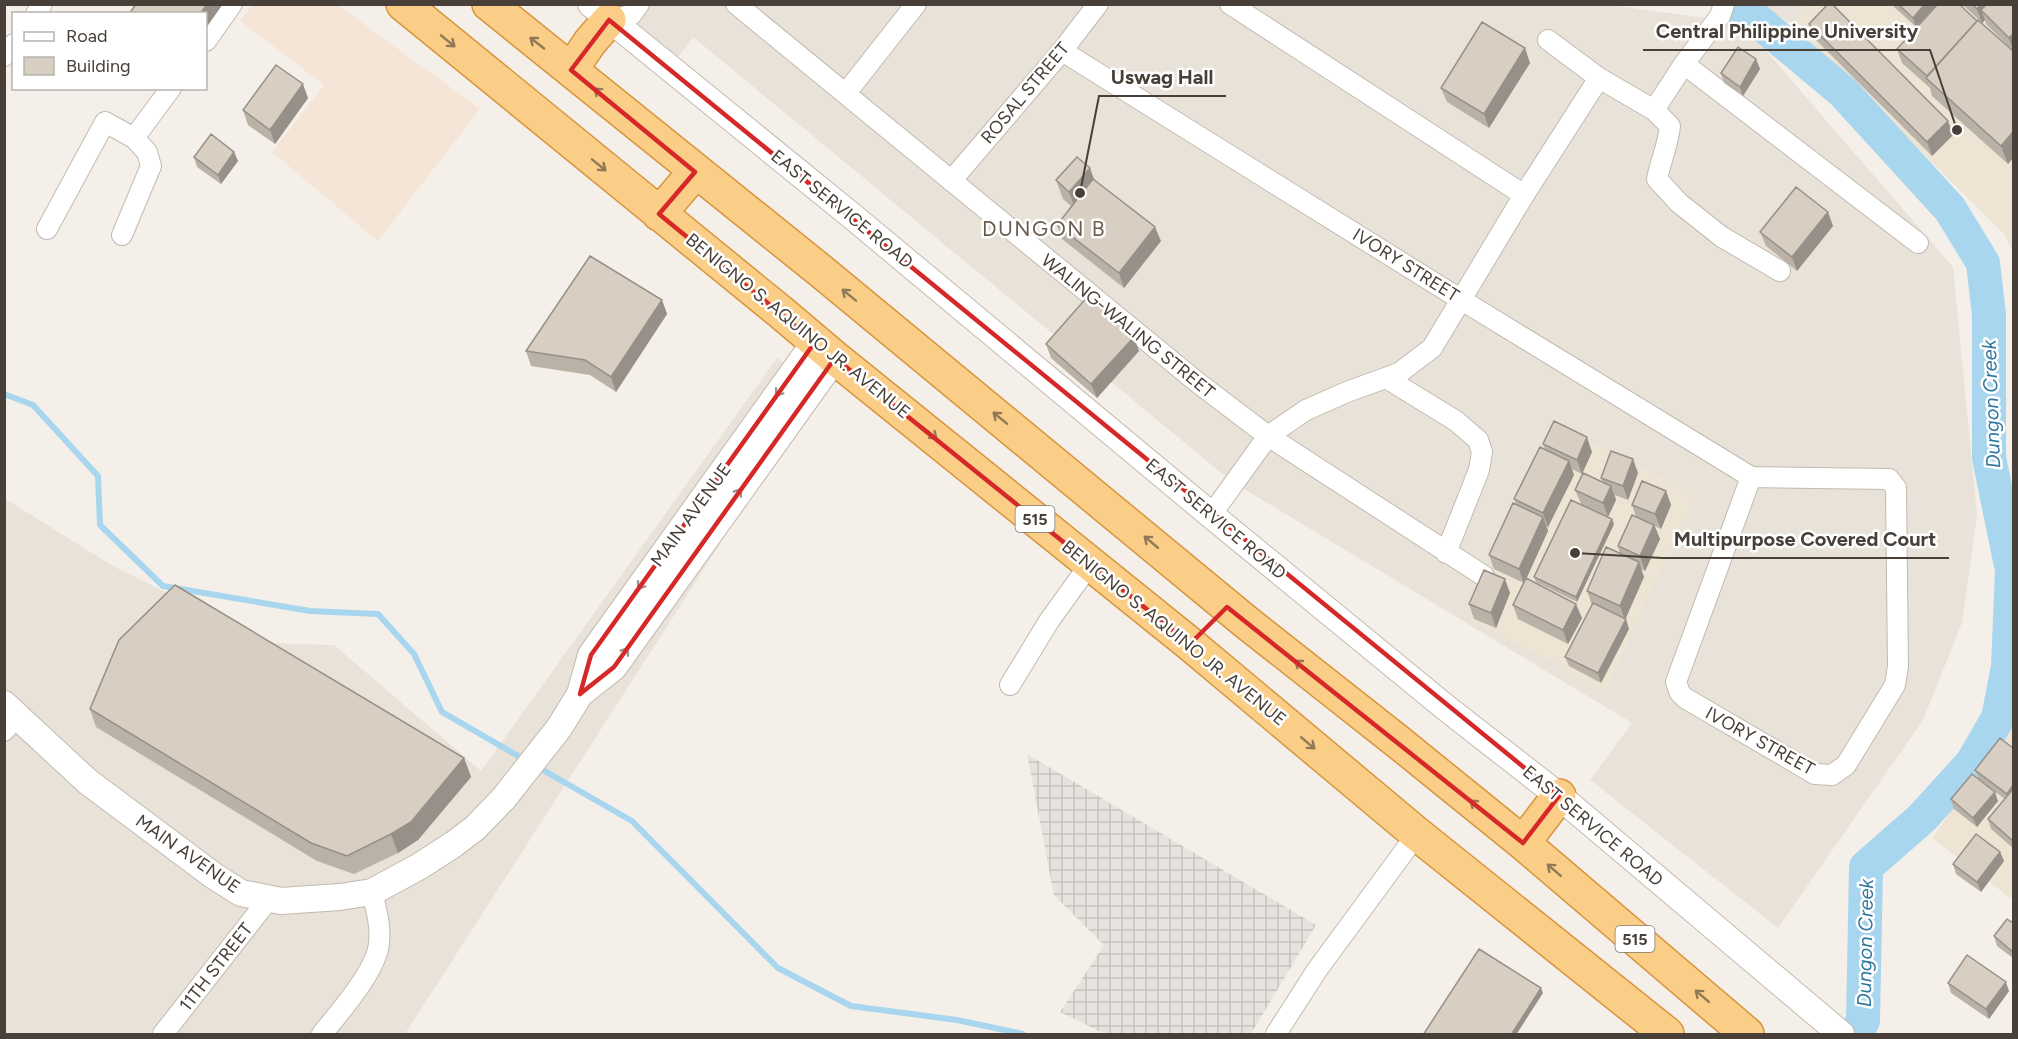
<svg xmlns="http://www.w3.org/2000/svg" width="2018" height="1039" viewBox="0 0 2018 1039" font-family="Figtree,sans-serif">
	<defs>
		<pattern id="industrial-grid" width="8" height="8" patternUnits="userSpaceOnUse" patternTransform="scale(1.5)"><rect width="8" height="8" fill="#e7e2de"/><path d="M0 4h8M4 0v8" fill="none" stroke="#c8c3bf"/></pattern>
	</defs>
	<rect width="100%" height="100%" fill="#f4f0e9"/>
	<path fill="#e8e2d8" d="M1603 4 1742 23 1953 267 1977 515 1962 623 1923 720 1778 928 1590 780 1632 723 1231 481 693 37 676 60 612 5Z
		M1760 5H1807L1794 25Z
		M777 358 819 390 405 1034H5L4 498 113 566 268 643 334 645 481 771Z"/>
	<path fill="#f5e5d6" d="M253 4 338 5 480 109 378 241 272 152 324 85 240 21Z"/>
	<path fill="url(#industrial-grid)" d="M1027 754 1316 925 1251 1034H1105L1060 1012 1104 945 1054 895Z"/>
	<path fill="#ede4d4" d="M1807 5H2013V254L2005 235 1794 25Z
		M1557 424 1696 495 1605 691 1468 618Z
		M2013 726V900L1932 838Z"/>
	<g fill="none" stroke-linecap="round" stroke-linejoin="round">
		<path stroke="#a8d6ee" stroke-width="6" d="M4 394 33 405 98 476 100 525 163 586 310 611 378 614 414 654 442 712 525 760
			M536 766 632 821 778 968 851 1006 957 1020 1023 1034"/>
		<path stroke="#a8d6ee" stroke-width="34" d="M1729 4 1758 21 1843 92 1950 209 1983 263 1989 315V458L2012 570 2008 667 1998 718 1972 763 1922 818 1866 867 1863 1021 1855 1034"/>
		<g stroke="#c2baaf" stroke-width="22">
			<path id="minor" d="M736 4 1197 382 1268 436 1484 576
				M1230 4 1524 195
				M36 14 42 4
				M609 20 631 15 639 4
				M1548 40 1599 78 1654 110 1684 64 1720 16 1724 4
				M206 41 232 4
				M1062 51 1460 299 1751 477 1889 479 1896 488 1898 666 1895 685 1846 765 1832 775 1815 774 1685 698 1680 693 1676 682 1751 477
				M4 56 14 44
				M1684 64 1918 243
				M846 93 916 4
				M1654 110 1670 126C1668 145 1661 160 1657 179L1679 203 1722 237 1780 271
				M951 181 1062 51 1098 4
				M47 229 105 122 134 138
				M122 235 151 166 147 152 134 138 171 88
				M1386 378 1456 421 1478 440 1482 452 1479 470 1446 553
				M1211 515 1268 436 1306 410 1347 392 1399 373 1432 348 1524 195 1599 78
				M1010 685 1049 621 1090 564
				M4 731 18 715
				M163 1034 268 900
				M322 1034C339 1013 377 970 379 943 381 925 376 909 372 892
				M1276 1034 1317 970 1417 834"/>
		</g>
		<g stroke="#c2baaf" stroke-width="28">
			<path id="tertiary" d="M591 4 852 216 1211 515 1445 707 1559 796 1841 1034
				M580 694 614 667 835 358
				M4 704 87 781 214 876 241 893 281 901 340 897 372 892 420 866 454 844 475 828 504 798 559 728 580 694 591 655 815 342"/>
		</g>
		<g stroke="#d8953f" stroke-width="36">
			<path id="trunk" d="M403 4 783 314 835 358 1190 644 1417 834 1667 1034
				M489 4 822 272 1246 622 1397 741 1523 843 1747 1034
				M571 70 590 42 609 20
				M659 214 695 172
				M1523 843 1559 796"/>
		</g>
		<use href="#minor" stroke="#fff" stroke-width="20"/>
		<use href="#tertiary" stroke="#fff" stroke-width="26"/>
		<use href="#trunk" stroke="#face86" stroke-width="33"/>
	</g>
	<path fill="#bab1a7" d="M1891 4H1934L1916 27Z
		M1962 4H2013V158L2008 164 1932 96 1930 88 1902 63 1897 49 1977 21 2010 48 1986 24 1985 20 1982 23Z
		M1809 24 1948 121 1953 135 1932 156 1814 38Z
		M1756 59 1760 69 1743 96 1724 83 1721 73Z
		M1530 63 1489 128 1447 102 1441 88Z
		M308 98 275 144 248 125 243 110Z
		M234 152 238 161 221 184 197 167 194 157Z
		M1056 180H1094L1161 241 1124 288 1062 239 1057 225 1071 206 1063 199Z
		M1833 226 1797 271 1766 246 1760 232Z
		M662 300 667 314 616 392 590 375 531 366 526 351Z
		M1046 344 1139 351 1097 398 1051 358Z
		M1543 444 1592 452 1582 474 1572 469 1574 475 1548 527H1547L1548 531 1526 578 1582 618 1568 644 1518 619 1513 605 1524 583 1494 569 1489 555 1516 504 1514 499 1545 449Z
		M1638 473 1628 500 1615 495 1616 500 1608 517 1581 504 1575 490 1602 481 1601 478Z
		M1666 491 1671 505 1661 529 1655 526 1660 539 1645 571 1641 569 1644 577 1625 619 1629 629 1601 683 1569 666 1565 657 1592 605 1587 591 1620 554 1618 546 1636 517 1632 505Z
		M1614 524 1577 602 1536 582 1534 577Z
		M1510 593 1496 628 1474 619 1469 604Z
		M90 709 464 758 471 777 418 840 398 853 354 874 317 861 96 727Z
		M2013 748V848L1991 829 1988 819 2005 799 1982 782 1998 801 1977 827 1954 809 1951 799 1979 779 1975 770Z
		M2000 852 2004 861 1981 892 1956 874 1953 864Z
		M2013 923V958L1997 946 1994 936Z
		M1948 983 2009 991 1989 1019 1951 993Z"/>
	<path fill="#979088" d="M207 4H223L206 28V14H200Z
		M1925 4H1934L1935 7 1916 27 1913 18Z
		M1981 4H1999L1981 10 1985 20 1982 23 1977 9Z
		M2013 34V50L2009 38Z
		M1525 48 1530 63 1489 128 1484 114Z
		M1756 59 1760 69 1743 96 1740 87Z
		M303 84 308 98 275 144 270 130Z
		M1948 121 1953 135 1932 156 1927 142Z
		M2013 132V158L2008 164 2001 146Z
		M234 152 238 161 221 184 218 175Z
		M1090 168 1097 187 1076 211 1069 192Z
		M1828 212 1833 226 1797 271 1792 257Z
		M1155 227 1161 241 1124 288 1119 273Z
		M662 300 667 314 616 392 611 377Z
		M1134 337 1139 351 1097 398 1091 384Z
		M1587 437 1592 452 1582 474 1577 460Z
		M1633 459 1638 473 1628 500 1623 486Z
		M1569 461 1574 475 1548 527 1543 513Z
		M1611 486 1616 500 1608 517 1603 503Z
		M1666 491 1671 505 1661 529 1655 514Z
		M1543 517 1548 531 1524 584 1519 569Z
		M1612 519 1614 524 1577 602 1576 597Z
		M1654 525 1660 539 1645 571 1640 556Z
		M1639 562 1644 577 1625 620 1620 606Z
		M1505 579 1510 593 1496 628 1491 613Z
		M1576 604 1582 618 1568 644 1563 630Z
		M1626 619 1629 629 1601 683 1598 673Z
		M464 758 471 777 418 840 398 853 391 834Z
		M2013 785V799L2011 803 2007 794Z
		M1995 792 1998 801 1977 827 1973 818Z
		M2000 852 2004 861 1981 892 1977 882Z
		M2006 982 2009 991 1989 1019 1986 1009Z
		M1541 988 1543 993 1516 1035H1511Z"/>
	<path fill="#d8cec2" stroke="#979088" stroke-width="1.5" d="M136 4H207L200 14H129Z
		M1828 4H1832L1948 121 1927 142 1809 24Z
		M1898 4H1925L1913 18Z
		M1938 4H1959L1977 21 1927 76 1897 49Z
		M1972 4H1981L1977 9Z
		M1987 4H2013V34L2009 38 1981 10Z
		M1978 20 2013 51V132L2001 146 1926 78Z
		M1482 22 1525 48 1484 114 1441 88Z
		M1738 47 1756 59 1740 87 1721 73Z
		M276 65 303 84 270 130 243 110Z
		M211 134 234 152 218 175 194 157Z
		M1077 157 1090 168 1069 192 1056 180Z
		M1093 179 1155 227 1119 273 1057 225Z
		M1796 187 1828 212 1792 257 1760 232Z
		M590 256 662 300 611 377 585 360 526 351Z
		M1088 296 1134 337 1091 384 1046 344Z
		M1554 421 1587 437 1577 460 1543 444Z
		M1540 447 1569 461 1543 513 1514 499Z
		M1611 451 1633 459 1623 486 1601 478Z
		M1583 473 1611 486 1603 503 1575 490Z
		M1642 481 1666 491 1655 514 1632 505Z
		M1571 500 1612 519 1576 597 1534 577Z
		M1513 503 1543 517 1519 569 1489 555Z
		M1632 515 1654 525 1640 556 1618 546Z
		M1606 547 1639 562 1620 606 1587 591Z
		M1484 570 1505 579 1491 613 1469 604Z
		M1526 578 1576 604 1563 630 1513 605Z
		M175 585 464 758 411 822 391 834 347 856 311 843 90 709 119 640Z
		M1593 603 1626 619 1598 673 1565 657Z
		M2000 738 2013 748V785L2007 794 1975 770Z
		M1972 774 1995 792 1973 818 1951 799Z
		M2013 789V841L1988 819Z
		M1976 834 2000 852 1977 882 1953 864Z
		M2007 919 2013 923V952L1994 936Z
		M1479 949 1541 988 1511 1035H1423Z
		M1967 955 2006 982 1986 1009 1948 983Z"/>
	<defs><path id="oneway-shaft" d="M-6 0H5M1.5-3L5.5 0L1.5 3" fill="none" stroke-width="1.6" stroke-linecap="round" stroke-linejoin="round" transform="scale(1.5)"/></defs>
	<g stroke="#8f7957">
		<use href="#oneway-shaft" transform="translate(448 41) rotate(39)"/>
		<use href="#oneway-shaft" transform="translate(537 43) rotate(-142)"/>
		<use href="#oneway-shaft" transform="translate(601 94) rotate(-141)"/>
		<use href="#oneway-shaft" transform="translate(599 165) rotate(39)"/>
		<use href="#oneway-shaft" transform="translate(849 295) rotate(-141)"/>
		<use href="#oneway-shaft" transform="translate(1000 418) rotate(-141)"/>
		<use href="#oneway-shaft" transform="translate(930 433) rotate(39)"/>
		<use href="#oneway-shaft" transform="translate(1151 542) rotate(-140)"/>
		<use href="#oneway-shaft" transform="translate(1302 666) rotate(-142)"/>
		<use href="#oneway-shaft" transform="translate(1308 743) rotate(40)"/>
		<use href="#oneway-shaft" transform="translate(1477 806) rotate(-141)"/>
		<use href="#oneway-shaft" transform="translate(1554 870) rotate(-139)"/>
		<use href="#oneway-shaft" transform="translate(1702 996) rotate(-139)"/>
	</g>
	<g stroke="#9a9692">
		<use href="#oneway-shaft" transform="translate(781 389) rotate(126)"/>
		<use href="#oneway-shaft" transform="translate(736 496) rotate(-55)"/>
		<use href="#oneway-shaft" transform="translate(643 582) rotate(126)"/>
		<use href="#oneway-shaft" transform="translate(623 655) rotate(-55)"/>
	</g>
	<path fill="none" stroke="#d62828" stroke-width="4.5" stroke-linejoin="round" d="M609 20 1559 796 1523 843 1227 607 1190 644 835 358 614 667 580 694 591 655 815 342 659 214 695 172 571 70Z"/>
	<g text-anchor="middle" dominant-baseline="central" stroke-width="5" stroke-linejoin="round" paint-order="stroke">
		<g fill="#fff" stroke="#7f7974" stroke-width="1.5">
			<rect x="1015.5" y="506" width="39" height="26" rx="4.5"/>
			<rect x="1615.5" y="926" width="39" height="26" rx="4.5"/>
		</g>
		<g font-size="16" font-weight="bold" fill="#484038">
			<text x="1035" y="519">515</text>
			<text x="1635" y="939">515</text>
		</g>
		<g font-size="18" fill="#484038" stroke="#fff">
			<text transform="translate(1025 93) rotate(-50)">ROSAL STREET</text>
			<text transform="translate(842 209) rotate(39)">EAST SERVICE ROAD</text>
			<text transform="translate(1406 265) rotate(32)">IVORY STREET</text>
			<text transform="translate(798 326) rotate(39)">BENIGNO S. AQUINO JR. AVENUE</text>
			<text transform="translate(1128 326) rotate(39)">WALING-WALING STREET</text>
			<text transform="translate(691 515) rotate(-54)">MAIN AVENUE</text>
			<text transform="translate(1216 519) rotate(40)">EAST SERVICE ROAD</text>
			<text transform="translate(1174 633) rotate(39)">BENIGNO S. AQUINO JR. AVENUE</text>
			<text transform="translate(1760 741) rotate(29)">IVORY STREET</text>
			<text transform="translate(1593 826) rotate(40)">EAST SERVICE ROAD</text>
			<text transform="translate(188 854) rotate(35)">MAIN AVENUE</text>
			<text transform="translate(216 967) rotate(-52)">11TH STREET</text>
		</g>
		<g font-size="20" font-style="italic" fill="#3078a0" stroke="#fff">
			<text transform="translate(1991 404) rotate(-92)">Dungon Creek</text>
			<text transform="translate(1865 943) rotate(-89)">Dungon Creek</text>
		</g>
		<g font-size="21" letter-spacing="1.5" fill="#6a5d4f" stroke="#fff">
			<text x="1044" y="228">DUNGON B</text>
		</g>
	</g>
	<path fill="none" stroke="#484038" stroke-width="2" d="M1957 130L1930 50H1643M1080 193L1099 96H1226M1575 553L1662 558H1949"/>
	<g fill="#484038" stroke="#fff" stroke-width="2">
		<circle cx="1957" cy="130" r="6"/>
		<circle cx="1080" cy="193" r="6"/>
		<circle cx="1575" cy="553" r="6"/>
	</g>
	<g font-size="20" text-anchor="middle" font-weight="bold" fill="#484038" stroke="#fff" stroke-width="5" stroke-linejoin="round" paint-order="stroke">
		<text x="1787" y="38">Central Philippine University</text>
		<text x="1162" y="84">Uswag Hall</text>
		<text x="1805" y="546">Multipurpose Covered Court</text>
	</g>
	<rect width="2018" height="1039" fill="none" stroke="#484038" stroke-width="12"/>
	<rect x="12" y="12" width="195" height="78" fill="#ffffff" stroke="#b6b3af" stroke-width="1.5"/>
	<rect x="24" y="32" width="30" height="9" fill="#ffffff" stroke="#b6b3af" stroke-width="1.5"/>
	<text x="66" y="42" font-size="18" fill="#484038">Road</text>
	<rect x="24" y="57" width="30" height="18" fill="#d8cec2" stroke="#b6b3af" stroke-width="1.5"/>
	<text x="66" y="72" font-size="18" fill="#484038">Building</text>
</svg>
